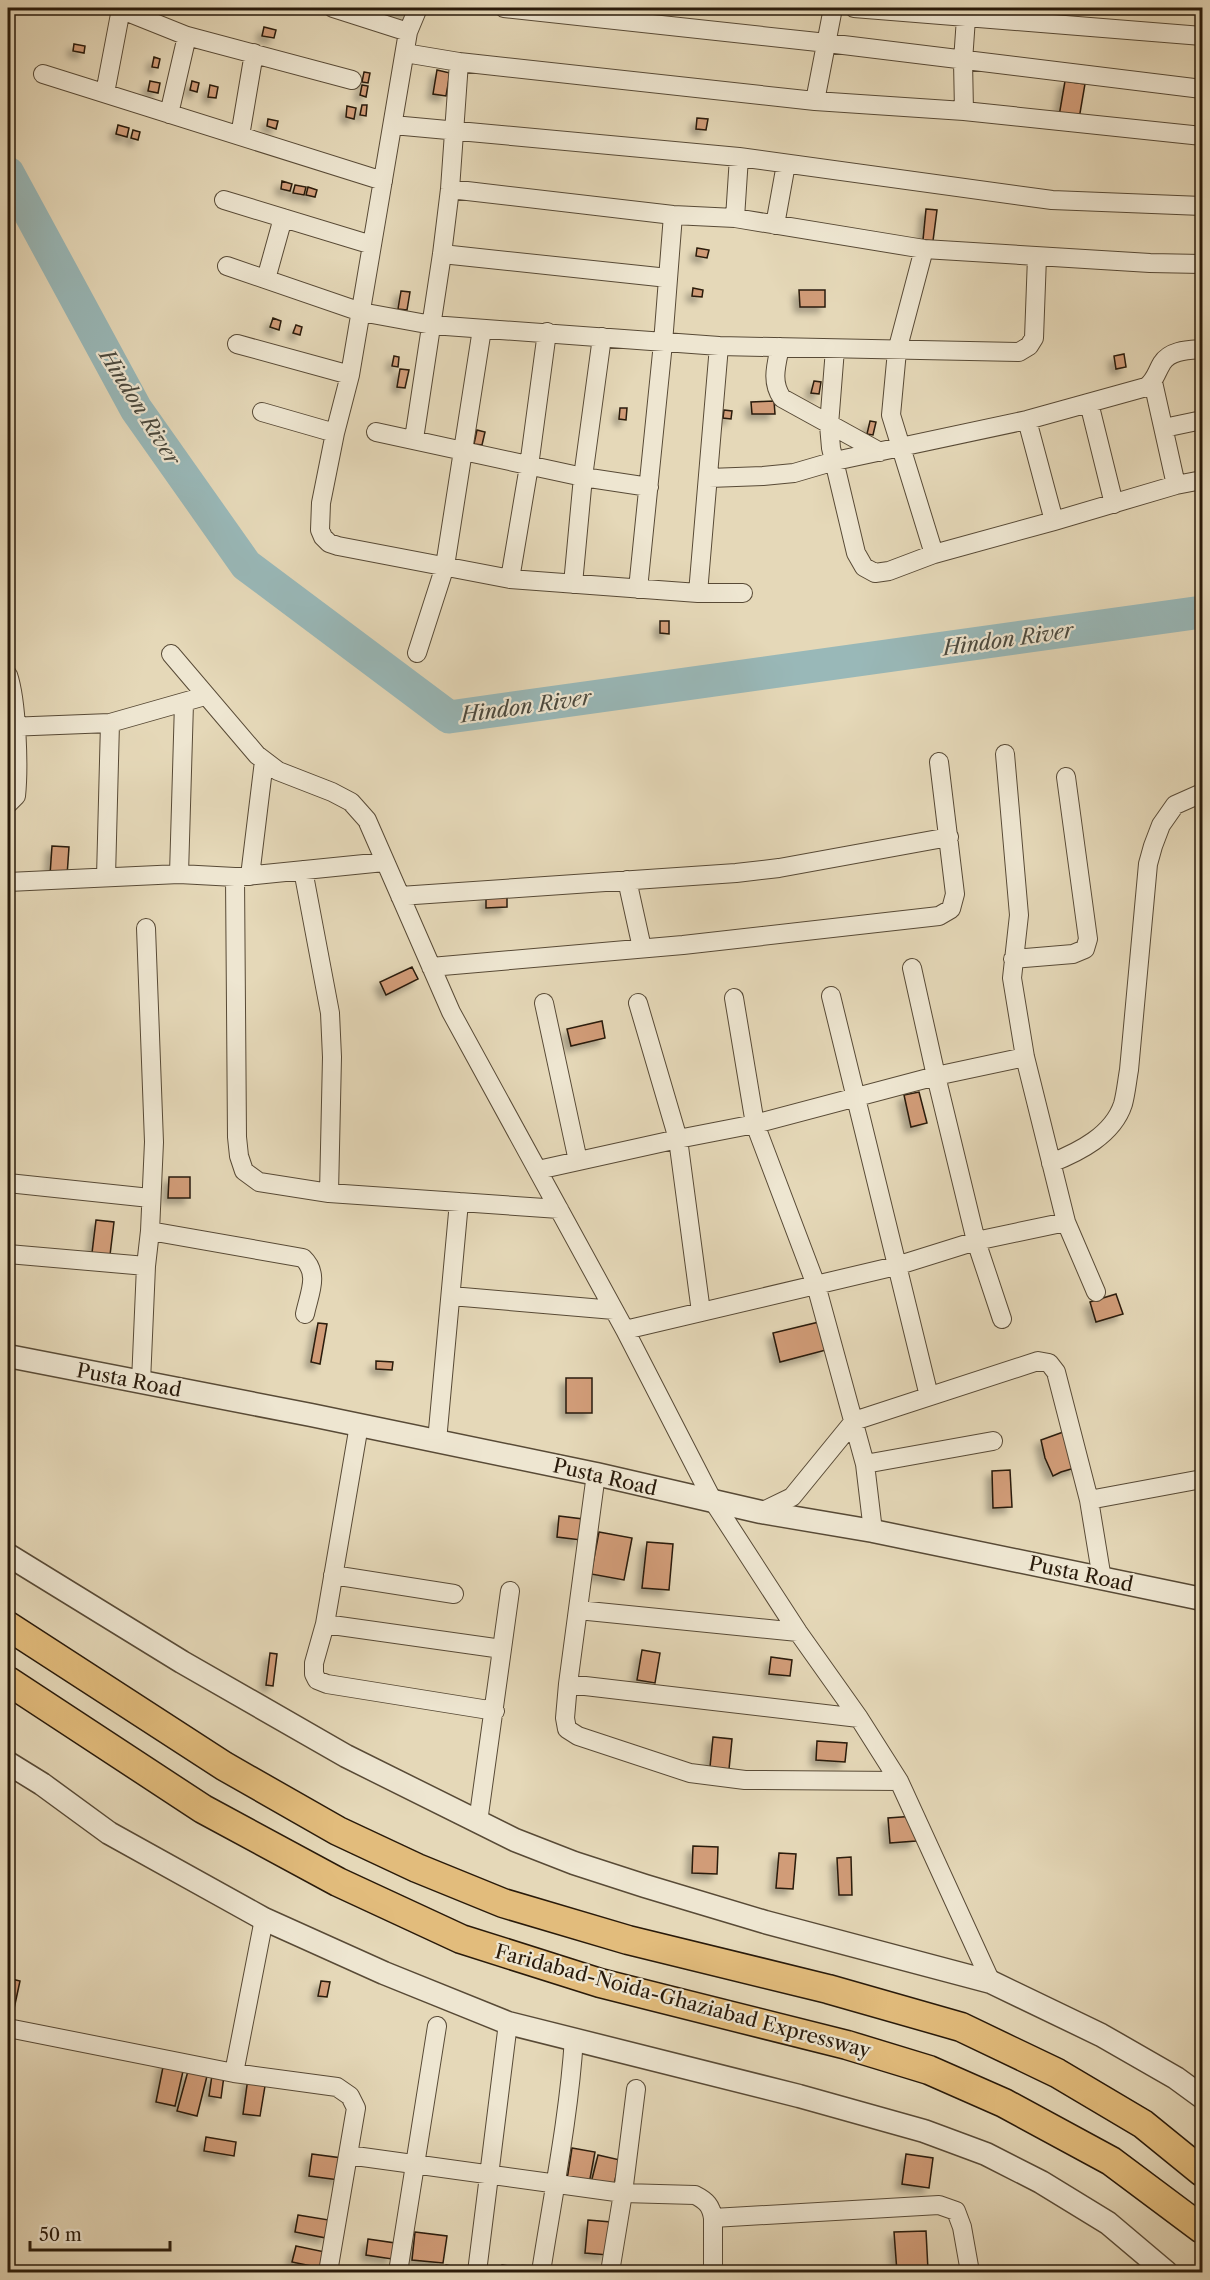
<svg xmlns="http://www.w3.org/2000/svg" width="1210" height="2280" viewBox="0 0 1210 2280" font-family="'Libre Caslon Text',serif">
	<defs>
		<filter id="shadow"><feDropShadow dx="-5.5" dy="5.5" stdDeviation="3" flood-color="#0004"/></filter>
	</defs>
	<rect width="100%" height="100%" fill="#e5d8b8"/>
	<filter id="stains"><feTurbulence type="fractalNoise" baseFrequency=".00333" numOctaves="4"/><feColorMatrix values="0 0 0 0 .2 0 0 0 0 .09 0 0 0 0 .02 0 0 0 .5 -.17"/></filter>
	<radialGradient id="worn" r=".72"><stop offset=".6" stop-color="#630" stop-opacity="0"/><stop offset="1" stop-color="#630" stop-opacity=".3"/></radialGradient>
	<g fill="none" stroke-linecap="round" stroke-linejoin="round">
		<path stroke="#99b8b8" stroke-width="33" d="M8 173 136 409 246 565 449 717 1202 612"/>
	</g>
	<path fill="#d19c78" stroke="#291a0a" stroke-width="1.5" filter="url(#shadow)" d="M384 8H412L410 14Z
		M264 27 276 30 274 38 262 36Z
		M74 44 85 46 84 53 73 51Z
		M154 57 160 59 158 68 152 67Z
		M437 70 450 73 446 96 433 94Z
		M364 72 370 73 368 83 362 82Z
		M150 81 160 83 158 93 148 91Z
		M192 81 199 83 197 92 190 90Z
		M1065 81 1085 84 1079 119 1059 116Z
		M210 85 218 87 216 98 208 97Z
		M362 85 368 86 366 97 360 95Z
		M362 105H367L366 116 360 115Z
		M347 106 356 108 354 119 346 117Z
		M697 118 708 119 706 130 696 129Z
		M268 119 278 121 276 129 267 126Z
		M118 125 129 128 127 137 116 134Z
		M133 130 140 132 138 140 131 138Z
		M282 181 292 184 290 191 281 189Z
		M295 185 306 187 304 195 293 193Z
		M308 187 317 190 315 197 306 195Z
		M926 209 937 210 933 241 923 240Z
		M697 248 709 250 707 258 696 256Z
		M693 288 703 290 702 297 692 296Z
		M799 290H825V307H800Z
		M401 291 410 292 407 310 398 309Z
		M273 318 281 321 279 330 270 327Z
		M296 325 302 327 300 335 293 333Z
		M1124 354 1126 367 1116 369 1114 356Z
		M394 356 399 357 398 367 392 366Z
		M400 369 409 370 405 388 397 387Z
		M814 381 821 382 819 394 811 393Z
		M774 401 775 414H752L751 402Z
		M620 408H627L626 420 619 419Z
		M724 410 732 411 731 419 723 418Z
		M870 421 876 422 873 435 867 434Z
		M477 430 485 432 482 445 474 444Z
		M660 621H669V634L660 633Z
		M52 846 69 847 67 876 50 875Z
		M507 895V907L486 908V896Z
		M412 967 418 979 386 995 380 982Z
		M602 1021 605 1038 571 1046 567 1029Z
		M919 1092 927 1123 911 1127 904 1095Z
		M169 1177H190V1198H168Z
		M96 1220 114 1222 110 1255 92 1253Z
		M1116 1294 1123 1314 1096 1322 1090 1302Z
		M819 1322 826 1350 780 1362 773 1333Z
		M318 1323 327 1324 320 1364 311 1362Z
		M376 1361 393 1362 392 1370 376 1369Z
		M566 1378H592V1413H566Z
		M1066 1431 1078 1467 1061 1472 1053 1476 1045 1458 1041 1440Z
		M1010 1470 1012 1507 993 1508 992 1471Z
		M559 1516 583 1519 581 1540 557 1537Z
		M599 1532 632 1538 624 1580 591 1574Z
		M647 1542 673 1544 669 1590 642 1588Z
		M642 1650 660 1653 655 1683 637 1680Z
		M270 1653 277 1654 273 1686 266 1685Z
		M771 1657 792 1660 790 1676 769 1674Z
		M713 1737 732 1739 729 1769 710 1767Z
		M817 1741 847 1743 845 1762 816 1760Z
		M915 1816 916 1841 890 1843 888 1818Z
		M693 1846 718 1847 717 1874 692 1873Z
		M779 1853 796 1854 793 1889 776 1888Z
		M851 1857 852 1895H839L837 1858Z
		M8 1978 20 1981 12 2018H8Z
		M321 1981 330 1982 327 1997 318 1996Z
		M164 2062 184 2067 175 2106 156 2102Z
		M188 2071 207 2076 197 2116 177 2111Z
		M212 2075 224 2076 221 2098 209 2096Z
		M248 2078 266 2080 260 2116 243 2114Z
		M206 2137 236 2142 234 2156 204 2151Z
		M572 2148 595 2152 589 2184 567 2180Z
		M312 2154 342 2158 339 2180 309 2176Z
		M906 2154 933 2158 929 2188 902 2184Z
		M598 2155 620 2160 613 2188 591 2183Z
		M298 2215 329 2220 326 2238 295 2232Z
		M588 2220 611 2222 608 2255 585 2253Z
		M926 2231 928 2270 897 2272 894 2232Z
		M415 2232 447 2236 443 2263 412 2260Z
		M368 2239 395 2243 392 2259 366 2255Z
		M296 2246 325 2252 321 2268 292 2262Z
		M446 2265 473 2270 472 2272H444Z
		M502 2265 529 2269V2272H501Z"/>
	<g fill="none" stroke-linecap="round" stroke-linejoin="round">
		<g stroke="#584a36" stroke-width="20">
			<path id="minor" d="M117 8 187 36 352 80
				M333 8 408 32
				M418 8 408 32 350 375 335 433 321 503 320 530 323 537 329 543 338 546 510 579 698 593H743
				M504 8 827 43 1202 89
				M854 8 1202 36
				M405 53 459 62
				M43 74 383 181
				M105 93 121 9
				M815 101 833 8
				M964 111 963 61 966 18
				M169 114 187 36
				M393 125 739 157 1052 200 1202 206
				M240 136 254 53
				M450 189 673 215 735 218 924 249 1150 263 1202 264
				M224 200 372 245
				M735 218 739 157
				M775 225 786 164
				M924 249 897 351 891 415 934 554
				M442 254 668 278
				M227 266 361 312 432 325 719 346 1019 352 1029 346 1034 338 1037 257
				M266 279 283 218
				M237 344 350 375
				M780 347C776 366 771 382 782 398L880 452
				M835 349 829 425 831 448 856 553 864 567 875 573 889 571 934 554 1054 521 1176 485 1202 480
				M1153 382 1176 485
				M1089 403 1114 504
				M262 412 335 433
				M1027 420 1054 521
				M1164 428 1202 420
				M376 432 583 477 649 487
				M414 439 442 254 450 189 459 62 815 101 964 111 1202 136
				M709 478 763 476 794 473 835 461 1027 420 1146 387C1155 381 1156 373 1162 363 1170 350 1189 350 1202 349
				M510 579 529 466 547 332
				M573 584 583 477 602 337
				M638 589 663 343 673 215
				M698 593 719 346
				M417 653 445 566 482 329
				M171 654 257 755 278 771 332 792 351 802 367 820 451 1012 625 1330 713 1501 798 1632 859 1718 899 1781 991 1982
				M8 675C17 701 19 768 16 796L8 804
				M8 727 110 723 205 696
				M1005 754 1019 915 1012 978 1025 1057 1066 1222 1096 1292
				M303 870 330 1013 332 1057 329 1193
				M179 874 184 703
				M250 876 264 761
				M106 877 110 723
				M235 877 237 1137 239 1156 244 1171 259 1182 329 1193 559 1209
				M627 880 642 948
				M8 882 179 874 235 877 384 862
				M400 896 736 873 779 868 949 837
				M1013 959 1073 954 1085 949 1088 939 1066 777
				M431 967 683 945 939 916 951 909 955 894 939 762
				M912 968 936 1076 976 1241 1002 1319
				M831 996 929 1396
				M734 998 755 1124 816 1285 865 1464 873 1531
				M544 1003 578 1161
				M638 1003 678 1139 701 1312
				M1051 1163C1079 1152 1113 1135 1123 1104 1126 1093 1127 1081 1129 1070L1148 864 1153 846 1161 825 1175 805 1202 793
				M538 1170 678 1139 755 1124 936 1076 1025 1057
				M8 1183 150 1198
				M150 1231 303 1258C320 1274 309 1294 305 1314
				M8 1254 146 1266
				M451 1296 614 1310
				M625 1330 896 1266 976 1241 1066 1222
				M141 1382 146 1266 150 1231 154 1142 146 928
				M359 1425 325 1624 314 1663V1674L317 1680 327 1684 495 1711
				M437 1441 459 1202
				M865 1464 993 1441
				M596 1474 568 1684 565 1718 567 1729 578 1736 690 1773 745 1780 899 1781
				M1089 1500 1202 1479
				M761 1512 792 1497 854 1421 1038 1361 1049 1363 1056 1372 1089 1500 1102 1579
				M333 1575 454 1594
				M578 1610 798 1632
				M325 1624 502 1649 510 1591
				M568 1684 859 1718
				M478 1822 502 1649
				M8 2028 234 2073 337 2087 350 2096 356 2108 328 2272
				M234 2073 264 1919
				M348 2155 623 2193 695 2195C707 2201 711 2206 713 2218L939 2205 956 2211 962 2227 970 2272
				M398 2272 437 2026
				M477 2272 508 2023
				M541 2272C553 2194 569 2117 574 2038
				M610 2272 623 2193 636 2089
				M713 2272V2218"/>
		</g>
		<g stroke="#584a36" stroke-width="25">
			<path id="tertiary" d="M8 1356 311 1415 596 1474 761 1512 873 1531 1202 1599
				M8 1555 182 1662 346 1756 515 1840 574 1863 645 1886 765 1922 991 1982 1101 2035 1176 2078 1202 2097
				M8 1763 42 1784 109 1833 264 1919 384 1973 508 2023 799 2096 924 2131 986 2154 1041 2182 1108 2223 1166 2272"/>
		</g>
		<g stroke="#291a0a" stroke-width="31">
			<path id="primary" d="M8 1626 224 1766 338 1831 417 1868 503 1903 628 1940 828 1989 961 2027 1057 2073 1143 2124 1202 2172
				M8 1681 203 1809 338 1882 461 1939 600 1983 847 2045 929 2070 1004 2103 1111 2161 1202 2229"/>
		</g>
		<use href="#minor" stroke="#eee6d1" stroke-width="18"/>
		<use href="#tertiary" stroke="#eee6d1" stroke-width="22"/>
		<use href="#primary" stroke="#e2bc7c" stroke-width="28"/>
	</g>
	<g text-anchor="middle" dominant-baseline="central" stroke-width="4.5" stroke-linejoin="round" paint-order="stroke">
		<g font-size="20" fill="#291a0a" stroke="#eee6d1">
			<text transform="translate(129 1380) rotate(11)">Pusta Road</text>
			<text transform="translate(605 1477) rotate(13)">Pusta Road</text>
			<text transform="translate(1081 1574) rotate(12)">Pusta Road</text>
			<text transform="translate(683 2001) rotate(15)">Faridabad-Noida-Ghaziabad Expressway</text>
		</g>
		<g font-size="21" font-style="italic" fill="#4b493e" stroke="#eee6d1">
			<text transform="translate(140 407) rotate(58)">Hindon River</text>
			<text transform="translate(1008 639) rotate(-8)">Hindon River</text>
			<text transform="translate(526 706) rotate(-8)">Hindon River</text>
		</g>
	</g>
	<rect width="1210" height="2280" fill="none" stroke="#e5d8b8" stroke-width="30"/>
	<rect x="9" y="9" width="1192" height="2262" fill="none" stroke="#291a0a" stroke-width="3"/>
	<rect x="15" y="15" width="1180" height="2250" fill="none" stroke="#291a0a" stroke-width="1.5"/>
	<path d="M30 2241v9h140v-9" fill="none" stroke="#291a0a" stroke-width="3"/>
	<text x="39" y="2241" font-size="18" fill="#291a0a" stroke="#eee6d1" stroke-width="4.5" paint-order="stroke">50 m</text>
	<rect width="100%" height="100%" filter="url(#stains)"/>
	<rect width="100%" height="100%" fill="url(#worn)"/>
</svg>
